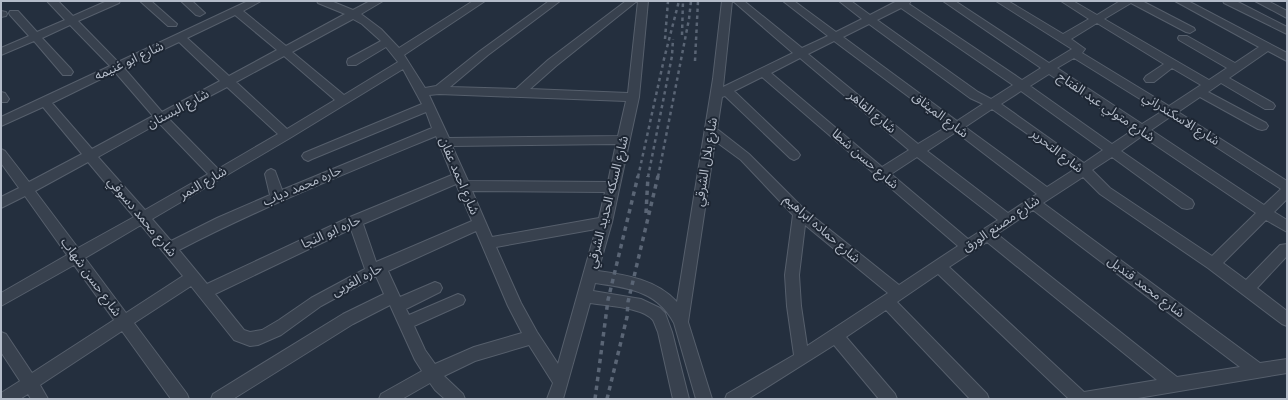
<svg xmlns="http://www.w3.org/2000/svg" width="1288" height="400" viewBox="0 0 1288 400" font-family="'Nunito Sans','Noto Sans Arabic',sans-serif">
	<rect width="100%" height="100%" fill="#242f3e"/>
	<g fill="none" stroke-linecap="round" stroke-linejoin="round">
		<g stroke="#565f6c" stroke-width="2">
			<path id="minor" d="M47 1H58L73 16 107 1H120L119 3 78 21 118 62 248 1H261L243 11 286 46 345 14 318 3 317 1H331L353 10 370 1H383L361 14 381 29 399 48 473 1H485L404 55 425 88 436 86 480 51 549 1H560L488 55 450 87 516 89 548 60 626 1H637L556 66 530 89 628 93 638 1H648L639 97 612 222 598 271C627 275 657 280 677 302L713 79 722 1H732L723 87 793 53 733 1H744L802 48 828 36 783 1H794L836 32 862 19 839 1H851L870 15 897 1H911L909 4 1022 80 1041 68 943 1H955L1049 63 1072 49 996 1H1008L1063 34 1089 19 1061 1H1073L1097 15 1120 1H1142L1194 28 1195 30 1190 33 1186 32 1131 3 1104 19 1209 80 1227 68 1179 40 1178 38 1179 36H1187L1235 63 1259 47 1175 1H1188L1287 53V61L1268 51 1229 78 1273 103 1275 106 1273 109H1265L1221 83 1208 92 1266 123 1268 126 1266 129 1262 130 1258 129 1200 97 1178 112 1287 181V199L1274 212 1287 220V232L1266 220 1223 263 1246 280 1280 245 1287 244V256L1257 288 1287 311V326L1282 324 1208 268 1100 194 1083 177 1043 203 1260 363 1287 359V373L1132 399H1069L938 274 897 302 987 394 989 399H970L886 310 846 337 895 394 897 399H879L834 345 748 399H725L727 394 794 355 787 306 785 275 793 215 741 160 715 141 688 322 712 399H696L674 323C657 291 629 288 595 283L593 291 641 299 660 308 665 313 672 332 689 399H673L658 332C656 328 655 324 653 320 642 307 607 306 590 303L563 399H547L553 383 529 345 475 361 444 376 463 394 465 399H445L435 390 430 383 402 399H379L381 394 422 371 415 360 390 305 353 324 233 399H211L213 394 343 314 384 294 376 276 321 306 281 335 258 345 250 346 234 340 191 286 134 323 187 394 189 399H171L122 331 40 385 48 399H31L28 394 20 399H1V393L20 381 1 352V332L6 334 32 373 114 320 74 265 1 306V293L67 255 25 196 1 208V197L19 188 1 163V149L5 151 29 182 82 154 43 107 1 126V117L110 66 70 25 42 38 71 69 73 72 71 75H63L34 41 1 55V48L29 36 10 15 9 13 10 11H18L37 32 65 20ZM901 8 1013 85 991 99 978 92 877 20ZM235 15 277 50 229 76 187 38ZM353 19 362 24 381 41 348 59 347 62 348 65H356L386 47 398 62 344 95 292 52ZM1097 23 1164 64 1146 76 1144 79 1146 82H1154L1172 68 1201 85 1169 106 1082 53 1085 49 1071 39ZM869 24 970 98 983 104 957 121 843 37ZM834 41 948 126 918 144 808 54ZM179 42 220 81 162 112 124 68ZM284 56 335 100 287 129 236 82ZM800 58 909 150 882 167 771 73ZM1074 58 1161 112 1142 124 1057 68ZM403 69 422 104 304 153 302 156 304 159 308 161 312 159 426 112 432 128 282 190 275 171 271 169 267 171 265 174 270 195 217 218 171 241 152 219 290 138ZM115 72 153 116 92 149 52 103ZM1049 74 1133 130 1112 144 1030 86ZM762 77 958 246 899 285 805 210 749 154 717 129 722 97 725 96 790 158 794 160 798 158 800 155 798 152 734 91ZM227 87 278 134 218 169 168 118ZM1021 91 1103 150 1084 163 1001 104ZM439 94 626 101 618 136 449 138 429 95ZM992 109 1072 165 1075 169 1047 187 965 127ZM1170 117 1281 189 1264 205 1151 130ZM159 123 208 174 145 210 98 157ZM956 132 1037 194 1008 213 927 151ZM436 136 452 175 350 217 207 284 179 250C262 207 349 172 436 136ZM1142 136 1256 213 1212 256 1110 188 1092 170 1112 157 1182 208 1187 209 1192 208 1194 204 1192 200 1121 151ZM616 144 608 182 468 181 452 146ZM917 157 998 220 968 239 891 174ZM88 162 134 217 78 248 35 191ZM456 184 472 221 376 262 363 224ZM472 191 605 192 599 218 492 237ZM1033 210 1240 367 1177 377 997 234ZM141 225 183 276 126 313 85 258ZM805 225 888 293 807 346 801 306 799 275ZM351 229 365 269 311 298 279 320 262 330 250 332 244 330 215 294ZM596 229 558 364 537 332 521 303 496 247ZM476 231 508 306 522 333 474 347 435 364 425 350 414 326 463 304 465 300 463 296 458 294 409 315 406 309 440 292 442 288 440 284 435 282 400 297 388 271ZM987 242 1157 380 1084 392 949 267Z
				M140 1H151L177 24 176 26H168Z
				M181 1H192L205 13 200 16 196 15Z
				M1223 1H1236L1287 27V34L1224 3Z
				M1255 1H1268L1287 11V18Z
				M1 11 6 12 7 14 6 16 1 17Z
				M1 92 5 93 9 99 7 102H1Z"/>
		</g>
		<use href="#minor" fill="#38414e" fill-rule="evenodd"/>
		<path stroke="#5a6575" stroke-width="2.5" stroke-dasharray="3.5 3.5" stroke-linecap="butt" d="M682 35 683 1
			M665 39 668 1
			M695 61 698 1
			M638 177 664 59 679 1
			M648 177 672 56 673 39
			M658 177 689 19 691 1"/>
		<path stroke="#5a6575" stroke-width="3.5" stroke-dasharray="4.5 4.5" stroke-linecap="butt" d="M646 213 648 176
			M595 399 608 300 638 176
			M607 399 627 317 628 302 658 176"/>
	</g>
	<g text-anchor="middle" dominant-baseline="central" stroke-width="4" stroke-linejoin="round" paint-order="stroke">
		<g font-size="13" fill="#b4bcc9" stroke="#1d2633">
			<text transform="translate(129 61) rotate(-25)">شارع ابو غنيمه</text>
			<text transform="translate(1106 107) rotate(34)">شارع متولي عبد الفتاح</text>
			<text transform="translate(178 109) rotate(-28)">شارع البستان</text>
			<text transform="translate(872 112) rotate(40)">شارع القاهر</text>
			<text transform="translate(940 115) rotate(37)">شارع الميثاق</text>
			<text transform="translate(1181 119) rotate(32)">شارع الاسكندراني</text>
			<text transform="translate(1057 151) rotate(38)">شارع التحرير</text>
			<text transform="translate(865 159) rotate(41)">شارع حسن شطا</text>
			<text transform="translate(706 162) rotate(-81)">شارع بلال الشرقي</text>
			<text transform="translate(459 176) rotate(67)">شارع احمد عفان</text>
			<text transform="translate(203 183) rotate(-30)">شارع النمر</text>
			<text transform="translate(302 186) rotate(-23)">حاره محمد دياب</text>
			<text transform="translate(608 202) rotate(-76)">شارع السكه الحديد الشرقي</text>
			<text transform="translate(142 217) rotate(50)">شارع محمد دسوقي</text>
			<text transform="translate(1001 224) rotate(-34)">شارع مصنع الورق</text>
			<text transform="translate(822 229) rotate(41)">شارع حماده ابراهيم</text>
			<text transform="translate(331 232) rotate(-24)">حاره ابو النجا</text>
			<text transform="translate(91 277) rotate(54)">شارع حسن شهاب</text>
			<text transform="translate(357 280) rotate(-28)">حاره الغربى</text>
			<text transform="translate(1146 287) rotate(37)">شارع محمد قنديل</text>
		</g>
	</g>
	<rect width="1288" height="400" fill="none" stroke="#b4bcc9" stroke-width="4"/>
</svg>
